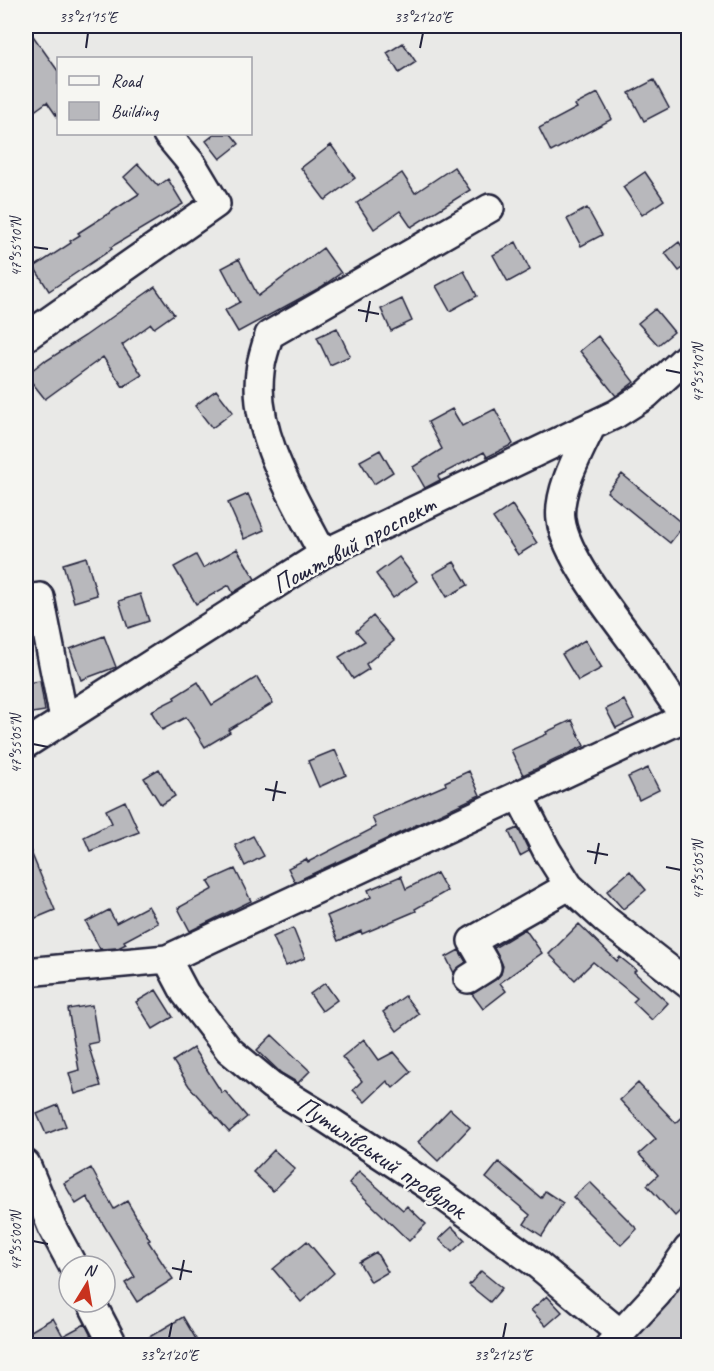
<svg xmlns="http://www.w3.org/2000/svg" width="714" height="1371" viewBox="0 0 714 1371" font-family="Caveat,sans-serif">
	<rect width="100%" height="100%" fill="#e9e9e7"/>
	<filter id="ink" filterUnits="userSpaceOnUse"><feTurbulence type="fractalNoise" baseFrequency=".0167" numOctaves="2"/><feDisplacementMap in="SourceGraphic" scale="12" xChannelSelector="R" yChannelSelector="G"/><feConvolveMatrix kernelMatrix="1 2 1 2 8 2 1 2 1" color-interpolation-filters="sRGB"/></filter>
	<g filter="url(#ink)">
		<path fill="#ccccce" stroke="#777784" stroke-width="1.5" d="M688 1249V1345L609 1346Z"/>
		<path fill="#b8b8bc" stroke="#22223b" stroke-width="1.5" d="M26 26 58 71V118L47 102 26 117Z
			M403 43 416 62 399 73 387 53Z
			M654 80 669 108 644 121 629 93Z
			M598 93 612 119 551 152 539 128 577 108 575 105Z
			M215 134H231L239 144 220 159 206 141Z
			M331 145 355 178 325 200 301 168Z
			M138 164 158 186 168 179 183 204 111 247 112 249 49 291 34 267 71 243 70 241 80 235 78 233 139 194 124 177Z
			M454 167 470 190 411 227 400 211 374 229 357 203 402 173 415 193Z
			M645 172 664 200 642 215 623 187Z
			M587 208 602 235 581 246 567 219Z
			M516 242 530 270 508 282 493 255Z
			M679 242 688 255V264L679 271 665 253Z
			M323 248 341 273 321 287 238 332 225 310 240 302 222 268 239 259 258 296Z
			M464 271 477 296 450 311 436 286Z
			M155 287 174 314 154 328 151 324 122 345 142 375 123 387 103 357 45 399 26 375 45 360 46 361 85 336Z
			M402 299 412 321 391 331 381 309Z
			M655 309 674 332 658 345 638 323Z
			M337 328 350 356 330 365 317 337Z
			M598 336 634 382 616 396 580 351Z
			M216 390 233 412 212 428 195 406Z
			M452 409 462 426 495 409 513 444 487 457 484 452 438 476 440 480 425 488 413 467 442 449 428 422Z
			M380 450 393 472 374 484 360 461Z
			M622 474 684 525 670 543 607 492Z
			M248 494 264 530 244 539 228 503Z
			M512 505 537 543 518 555 493 518Z
			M237 549 255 579 233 593 229 585 196 604 174 567 196 555 203 568Z
			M86 557 97 595 74 602 63 564Z
			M399 557 417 581 393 598 376 574Z
			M454 562 468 585 447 597 433 574Z
			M140 594 149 621 128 628 119 601Z
			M373 616 394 641 366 664 369 669 353 679 339 657 365 641 356 631Z
			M104 636 116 667 81 680 70 649Z
			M585 640 602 668 578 681 562 654Z
			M257 677 273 703 228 730 230 732 205 747 186 717 162 730 151 711 175 699 174 697 198 682 212 705Z
			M40 681 45 711 26 714V683Z
			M624 700 634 719 616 728 606 709Z
			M572 720 584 746 523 775 511 750 547 734 546 732Z
			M335 750 346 775 319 787 308 761Z
			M648 768 659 790 639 800 628 777Z
			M159 769 175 796 161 805 144 778Z
			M469 771 480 795 295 882 288 868 306 859 308 862 376 827 372 817 446 785 445 782Z
			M125 801 139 832 90 851 84 837 112 823 106 810Z
			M518 828 529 851 520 856 509 832Z
			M253 836 264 856 245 866 235 845Z
			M26 840 55 910 31 920 26 908Z
			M235 869 251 901 190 931 178 908 213 889 208 881Z
			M630 871 646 890 623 909 607 891Z
			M437 873 447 891 415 909 416 911 362 934 361 931 338 941 327 916 371 897 368 890 401 876 406 889Z
			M148 906 158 923 124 941 126 944 118 948 100 949 86 922 109 910 116 923Z
			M579 924 617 961 620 957 636 970 634 972 668 1003 652 1020 633 1002 637 998 593 962 575 980 549 954Z
			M293 928 305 958 286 966 273 937Z
			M525 929 542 953 500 983 506 991 483 1009 472 994 495 980 501 974 503 966 494 948Z
			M459 950 466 962 454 973 446 957Z
			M325 983 337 1000 322 1011 310 994Z
			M156 990 173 1017 153 1029 136 1002Z
			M405 996 419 1014 397 1031 383 1012Z
			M92 1005 98 1042 88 1044 101 1086 75 1094 69 1073 79 1070 68 1009Z
			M272 1035 310 1071 298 1083 281 1073 257 1050Z
			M364 1039 379 1060 394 1052 411 1072 393 1088 387 1081 365 1102 353 1090 362 1081 342 1057Z
			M193 1048 222 1093 225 1091 247 1117 229 1132 189 1086 173 1061Z
			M638 1083 676 1123 688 1112V1203L675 1216 647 1185 658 1175 639 1154 656 1139 620 1100Z
			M58 1105 66 1126 46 1134 37 1114Z
			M450 1109 470 1127 438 1161 418 1142Z
			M274 1150 295 1169 273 1191 253 1172Z
			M499 1162 541 1198 545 1191 563 1203 542 1236 524 1224 530 1215 486 1178Z
			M91 1168 114 1209 127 1201 150 1240 148 1241 173 1279 137 1302 125 1283 135 1277 87 1197 76 1204 64 1183Z
			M359 1171 403 1210 407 1206 426 1224 409 1241 349 1183Z
			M590 1182 637 1229 621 1245 573 1197Z
			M452 1227 465 1240 452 1252 439 1239Z
			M307 1241 334 1273 301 1302 273 1269Z
			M376 1252 388 1272 371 1282 359 1262Z
			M481 1271 502 1288 490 1302 469 1285Z
			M547 1296 562 1312 546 1326 531 1310Z
			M183 1317 196 1339 186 1346H134Z
			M53 1318 63 1336 85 1324 96 1346H26V1334Z"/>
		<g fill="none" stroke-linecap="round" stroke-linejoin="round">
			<g stroke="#22223b" stroke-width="32">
				<path id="minor" d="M26 337 216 204 192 164 167 134
					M592 425C580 451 557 491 561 520 566 559 619 623 643 656 658 677 671 701 688 720
					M323 554C296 501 252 434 260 372 261 359 266 347 269 335L490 208
					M26 599 40 597 64 719
					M26 744 323 554 616 414 646 395 688 356
					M519 796 547 851 569 886 606 920 688 984
					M167 959 185 993 229 1050 271 1085 325 1118 435 1190 538 1265 621 1334
					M26 972 167 959 686 717
					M468 979 487 967 472 941 569 886
					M26 1164 52 1227 73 1266
					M91 1302 114 1346
					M609 1346 657 1294 688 1249"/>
			</g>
			<use href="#minor" stroke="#f6f6f2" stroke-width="27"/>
		</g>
	</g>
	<path fill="none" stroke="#22223b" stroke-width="2" d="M86 48 88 33M420 48 423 33M33 247 48 249M358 310 379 314M366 322 370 301M666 370 681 373M33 744 48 747M265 789 286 793M273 801 277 781M587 851 608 855M595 864 599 843M666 867 681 870M33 1241 48 1244M172 1268 192 1272M180 1280 184 1260M169 1338 172 1323M503 1338 506 1323"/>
	<g text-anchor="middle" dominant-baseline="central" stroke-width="5" stroke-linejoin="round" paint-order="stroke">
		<g font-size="26" fill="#22223b" stroke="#f6f6f2">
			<text transform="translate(354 544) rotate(-28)">Поштовий проспект</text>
			<text transform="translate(382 1157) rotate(34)">Путилівський провулок</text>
		</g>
	</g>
	<rect width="714" height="1371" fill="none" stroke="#f6f6f2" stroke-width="66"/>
	<rect x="57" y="57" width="195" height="78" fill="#f6f6f2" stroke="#a1a1a9" stroke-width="1.5"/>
	<rect x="69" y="76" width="30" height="9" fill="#f6f6f2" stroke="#a1a1a9" stroke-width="1.5"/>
	<text x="111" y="87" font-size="18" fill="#22223b">Road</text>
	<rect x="69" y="102" width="30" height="18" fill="#b8b8bc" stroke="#a1a1a9" stroke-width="1.5"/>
	<text x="111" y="117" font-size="18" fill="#22223b">Building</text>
	<g transform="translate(87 1284) rotate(11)"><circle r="28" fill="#f6f6f2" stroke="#a1a1a9" stroke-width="1.5"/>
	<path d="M0-4.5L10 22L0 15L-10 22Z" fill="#c8321e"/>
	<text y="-9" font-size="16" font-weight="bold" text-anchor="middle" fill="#22223b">N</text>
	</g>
	<rect x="33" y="33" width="648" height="1305" fill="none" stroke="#22223b" stroke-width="2"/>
	<g font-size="15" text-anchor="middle" fill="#22223b">
		<text x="88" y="22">33°21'15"E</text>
		<text x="423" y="22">33°21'20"E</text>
		<text transform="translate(16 247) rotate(-90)" y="5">47°55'10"N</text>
		<text transform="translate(698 373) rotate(-90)" y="5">47°55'10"N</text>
		<text transform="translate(16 744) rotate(-90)" y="5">47°55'05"N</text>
		<text transform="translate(698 870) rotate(-90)" y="5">47°55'05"N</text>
		<text transform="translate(16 1241) rotate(-90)" y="5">47°55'00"N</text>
		<text x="169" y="1360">33°21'20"E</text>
		<text x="503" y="1360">33°21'25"E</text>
	</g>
</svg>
